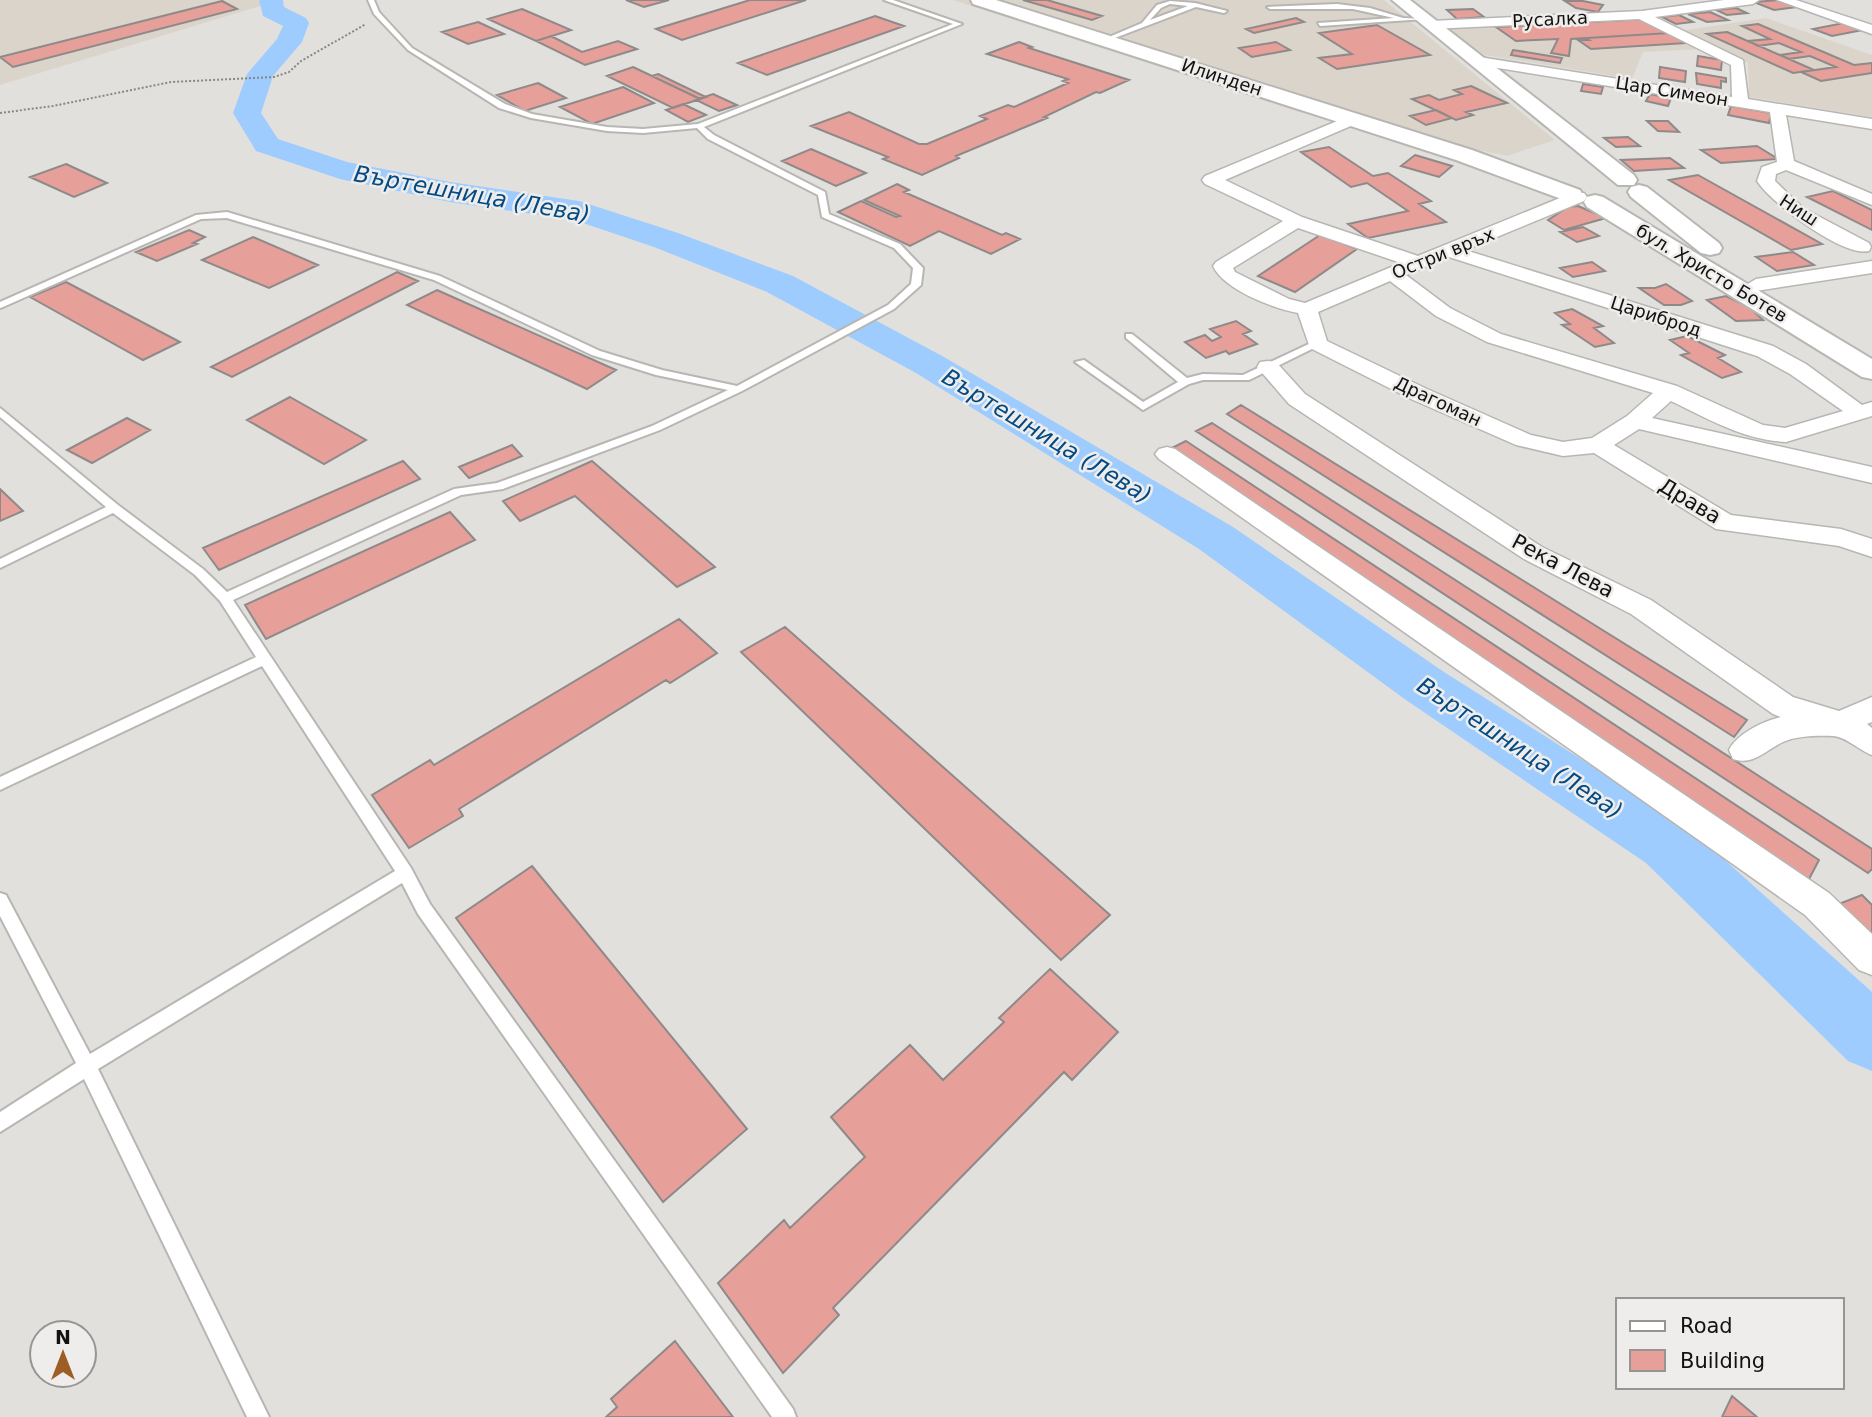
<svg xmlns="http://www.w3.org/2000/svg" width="1872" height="1417" viewBox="0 0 1872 1417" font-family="'DejaVu Sans',sans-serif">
	<rect width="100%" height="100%" fill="#e2e0dd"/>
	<path fill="#dbd4cb" d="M0 0H280L0 85Z
		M953 0H1384L1555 140 1507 156 1299 112Z
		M1639 18 1702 49 1643 52 1632 79 1485 55 1447 29 1449 27Z
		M1766 18 1872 55V117L1749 97 1748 63 1680 31Z"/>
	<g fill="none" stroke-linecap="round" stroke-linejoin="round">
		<path fill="#9eccfe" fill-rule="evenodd" d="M259 0H283L284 7 306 18 309 23 302 42 273 76 261 113 278 139 347 162 450 182 579 201 678 233 793 276 944 357 1233 527 1444 672 1688 827 1872 992V1071L1848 1061 1646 863 1406 700 1199 549 916 373 767 292 654 247 574 220 450 202 340 179 256 151 233 113 247 74 277 39 283 26 263 16Z"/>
	</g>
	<path fill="#e69f99" stroke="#8e8a8a" stroke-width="2" d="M626 0H669L644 7Z
		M750 0H806L682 40 656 29Z
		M1023 0H1047L1102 16 1092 20Z
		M1779 0 1797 7 1774 10 1754 2Z
		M222 1 237 9 13 67 0 57Z
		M1565 1H1583L1603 5 1598 12 1576 8Z
		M1736 8 1747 13 1727 15 1716 10Z
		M522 9 571 30 536 41 488 19Z
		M1473 9 1484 17 1457 19 1447 10Z
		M1710 12 1728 20 1707 22 1688 14Z
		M1679 15 1693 22 1676 24 1662 17Z
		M875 16 904 26 767 75 738 63Z
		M1296 18 1304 22 1254 33 1246 29Z
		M1646 19 1670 33 1571 39 1569 56 1551 53 1558 39 1516 41 1496 27Z
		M478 22 504 34 468 44 442 32Z
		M1844 23 1863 30 1832 36 1813 29Z
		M1758 24 1854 65 1872 63V73L1821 81 1801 72 1836 67 1810 56 1789 59 1780 55 1801 52 1779 43 1758 46 1748 41 1770 39 1742 26Z
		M1377 25 1430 55 1337 69 1319 58 1352 54 1319 33Z
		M1727 32 1789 59 1814 70 1793 73 1707 34Z
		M1670 33 1687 43 1591 49 1578 40H1589L1586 38Z
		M551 36 582 52 618 41 637 49 585 65 536 41Z
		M1019 42 1032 47 1029 48 1129 80 1100 93 1096 92 1044 117 1047 118 956 156 959 158 922 175 883 159 888 157 811 126 849 112 919 144H927L987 119 980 116 1008 105 1014 107 1068 83 1063 81 1068 79 987 54Z
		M1276 42 1290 50 1252 57 1239 48Z
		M1513 50 1562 58 1560 63 1511 55Z
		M1698 56 1722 60 1721 70 1697 66Z
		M633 67 652 76 700 99 673 108 607 76Z
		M1660 67 1686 71 1685 82 1659 78Z
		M1696 73 1726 78V82L1721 81V88L1697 84Z
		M658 74 706 97 700 99 652 76Z
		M538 83 566 98 525 111 497 95Z
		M1583 84 1603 87 1601 94 1581 91Z
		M1471 86 1507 103 1466 112 1473 115 1456 120 1412 99 1429 95 1439 100 1462 94 1454 90Z
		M623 87 654 103 592 124 560 107Z
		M713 94 737 105 719 111 696 100Z
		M1650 94 1671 98 1668 106 1646 101Z
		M683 104 706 115 688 122 666 110Z
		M1731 106 1771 113 1769 123 1728 115Z
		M1436 110 1452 118 1426 125 1410 116Z
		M1647 121H1668L1679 132 1658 131Z
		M1628 137 1640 146 1616 147 1604 138Z
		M1757 146 1778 159 1721 163 1701 150Z
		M1329 147 1373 176 1388 173 1431 201 1419 204 1446 222 1368 238 1348 224 1408 211 1367 183 1351 187 1301 152Z
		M811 149 866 173 836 186 782 161Z
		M1415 155 1452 166 1439 177 1401 166Z
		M1670 158 1684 168 1634 171 1621 160Z
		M66 164 107 183 74 197 30 177Z
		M1698 175 1822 244 1791 250 1669 180Z
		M897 184 909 190 904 192 1002 235 1006 233 1020 239 991 254 939 231 910 246 838 212 861 201 896 217 900 216 864 200Z
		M1833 191 1872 210V230L1807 197Z
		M1578 206 1606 218 1564 230 1548 220 1568 207Z
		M1583 227 1599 236 1577 242 1560 232Z
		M189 230 205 237 193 243 197 244 157 261 136 252Z
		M1320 235 1357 249 1295 292 1258 276Z
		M253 237 318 265 269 288 202 260Z
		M1793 252 1814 265 1777 271 1756 257Z
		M1592 262 1605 271 1573 277 1560 268Z
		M397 272 418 281 232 377 211 367Z
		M66 282 180 342 143 360 30 297Z
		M1666 284 1692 301 1681 305H1664L1639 288H1655Z
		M437 290 616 370 587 389 407 305Z
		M1726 296 1749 307 1763 320 1736 321 1707 300Z
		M1572 309 1603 326 1594 328 1614 343 1595 347 1562 325 1570 324 1555 313Z
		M1236 321 1251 331 1243 334 1257 344 1229 354 1226 351 1206 358 1185 342 1205 335 1212 341 1221 337 1210 329Z
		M1687 336 1725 355 1718 358 1741 372 1722 378 1681 355 1689 353 1670 340Z
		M290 397 366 440 324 464 247 420Z
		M1241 405 1747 720 1734 737 1227 414Z
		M127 418 150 430 92 463 67 450Z
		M1212 423 1872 849V869L1868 873 1196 431Z
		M1186 441 1819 860 1808 881 1168 450Z
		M512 445 522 456 469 478 459 467Z
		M403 461 420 479 219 570 203 548Z
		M592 461 715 567 677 587 575 496 520 521 503 501Z
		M0 489 23 511 0 521Z
		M450 512 475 540 266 639 245 605Z
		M679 619 717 653 670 683 666 680 459 809 463 816 409 848 372 795 430 760 434 765Z
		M785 627 1110 915 1061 960 741 652Z
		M532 866 747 1129 663 1202 456 918Z
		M1862 895 1872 905V940L1836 905Z
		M1050 969 1118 1032 1072 1080 1064 1072 833 1308 839 1315 783 1373 718 1283 784 1220 790 1228 865 1157 831 1117 910 1045 943 1080 1004 1022 999 1018Z
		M675 1341 733 1417H606L617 1407 611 1399Z
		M1732 1396 1757 1417H1722Z"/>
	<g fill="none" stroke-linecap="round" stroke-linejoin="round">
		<g stroke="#b8b6b3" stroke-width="4">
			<path id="lane" d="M368 0H374L379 12 412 48 505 104 532 114 607 127 643 129 698 124 953 24 884 0H893L962 24 704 127 714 135 825 192 829 214 900 244 923 268 921 285 894 309 742 391 660 430 503 489 461 495 233 600 411 868 430 904 793 1409 796 1417H772L418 914 402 883 98 1069 269 1417H247L84 1079 0 1132V1112L76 1063 0 916V893L6 895 90 1054 395 871 262 666 0 790V777L256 657 220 601 195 575 113 513 0 568V559L106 507 0 417V408L118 505 203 569 227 592 454 489 497 483 652 426 728 390 656 375 592 355 434 280 227 218 201 219 3 307 0 308V302L196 215 227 212 440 276 600 351 662 370 737 386 888 305 911 284 913 268 894 248 822 217 818 195 708 139 697 128 643 133 607 131 531 118 499 108 408 50 374 14Z
				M1170 1 1195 3 1227 11 1224 13 1196 7 1107 41 1102 40 1142 23 1157 5ZM1170 4 1188 6 1150 20 1161 8Z
				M1337 4 1370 8 1403 18 1425 19 1320 26 1318 23 1394 18 1353 9H1270L1267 7Z
				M1126 334H1132L1187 378 1203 374 1243 375 1313 342 1322 344 1249 380H1203L1189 384 1143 410 1075 362 1084 360 1143 402 1178 382 1126 338Z"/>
		</g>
		<g stroke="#b8b6b3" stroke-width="3">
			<path id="street" d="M1724 0H1759L1753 4 1655 17 1743 60 1748 99 1872 119V129L1786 115 1794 161 1872 194V205L1786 170 1776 174 1775 181 1803 208 1869 243 1871 247 1869 251C1843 257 1775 205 1760 185L1757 181 1762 167 1777 162 1770 112 1473 64 1466 60 1473 56 1732 97 1731 65 1639 19 1431 29 1424 25 1431 21 1642 11Z
				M1777 0H1796L1872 25V34Z
				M1354 114 1362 119 1360 122 1225 180 1302 217 1418 256 1572 193H1584L1587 197 1584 201 1465 250 1773 346 1806 364 1862 405 1872 402V416L1786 442C1744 440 1708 419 1671 401L1652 418 1872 467V483L1639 429 1614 445 1731 515 1841 529 1872 539V557L1839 546 1716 529 1594 453 1563 456 1516 445 1411 399 1310 348 1298 313C1273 308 1224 290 1213 266L1216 262 1283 221 1205 184 1202 180 1205 176ZM1298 228 1401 263 1305 303 1289 299 1235 272 1233 268ZM1449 257 1757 356 1790 374 1843 411 1785 428 1763 425 1677 386 1501 334 1450 308 1406 275ZM1390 281 1436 316 1487 342 1653 393 1627 416 1592 438 1563 442 1531 435 1427 389 1327 341 1318 312Z
				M1872 261V273L1756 291 1746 285 1756 279Z
				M1268 361 1276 362 1305 394 1542 547 1651 600 1793 697 1839 711 1872 697V722L1867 724 1872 728V755C1860 751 1845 736 1833 736 1819 735 1795 736 1783 742 1765 750 1754 766 1733 759L1729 750C1737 734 1763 721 1781 717L1773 714 1631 614 1524 559 1289 404 1257 367 1260 362Z
				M1167 447 1175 449 1829 893 1872 934V975L1859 970 1805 915 1159 459 1155 454 1159 449Z"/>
		</g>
		<g stroke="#b8b6b3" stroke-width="4">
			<path id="secondary" d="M971 0H996L1472 150 1580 190 1583 195 1580 200H1564L1456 160 973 4Z
				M1392 0H1410L1634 175 1637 180 1634 185H1618Z
				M1639 185 1647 187 1719 243 1722 248 1719 253 1710 255 1701 253 1631 197 1628 192 1631 187Z
				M1595 195 1603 197 1872 359V379L1862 377 1587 207 1584 202 1587 197Z"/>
		</g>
		<path stroke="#888785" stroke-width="2" stroke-dasharray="2 2" stroke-linecap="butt" d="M0 113 53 106 171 82 274 77 289 72 301 61 366 24"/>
		<use href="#lane" fill="#fff" fill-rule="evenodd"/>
		<use href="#street" fill="#fff" fill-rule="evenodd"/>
		<use href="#secondary" fill="#fff" fill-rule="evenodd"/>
	</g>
	<g text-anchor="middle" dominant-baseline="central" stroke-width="5" stroke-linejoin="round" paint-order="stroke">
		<g font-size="18" fill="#131211" stroke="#efedeb">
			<text transform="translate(1550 19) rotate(-3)">Русалка</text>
			<text transform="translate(1222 77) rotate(18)">Илинден</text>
			<text transform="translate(1672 91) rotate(9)">Цар Симеон</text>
			<text transform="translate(1799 210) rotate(33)">Ниш</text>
			<text transform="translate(1443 253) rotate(-22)">Остри връх</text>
			<text transform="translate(1712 273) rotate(31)">бул. Христо Ботев</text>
			<text transform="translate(1656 316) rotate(18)">Цариброд</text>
			<text transform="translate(1438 401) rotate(25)">Драгоман</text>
		</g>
		<g font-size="21" fill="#131211" stroke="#efedeb">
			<text transform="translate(1690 501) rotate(31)">Драва</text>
			<text transform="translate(1563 566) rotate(28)">Река Лева</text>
		</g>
		<g font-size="23" font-style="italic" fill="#024a84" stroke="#efedeb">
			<text transform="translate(472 194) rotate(10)">Въртешница (Лева)</text>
			<text transform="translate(1047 436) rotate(31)">Въртешница (Лева)</text>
			<text transform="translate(1520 748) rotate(33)">Въртешница (Лева)</text>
		</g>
	</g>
	<rect x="1616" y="1298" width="228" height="91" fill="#efedeb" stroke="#979594" stroke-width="2"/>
	<rect x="1630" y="1321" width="35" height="10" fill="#ffffff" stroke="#979594" stroke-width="2"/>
	<text x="1680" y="1333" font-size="21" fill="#131211">Road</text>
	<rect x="1630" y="1350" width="35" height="21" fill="#e69f99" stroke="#979594" stroke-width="2"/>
	<text x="1680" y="1368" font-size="21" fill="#131211">Building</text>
	<g transform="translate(63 1354)"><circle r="33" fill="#efedeb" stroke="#979594" stroke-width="2"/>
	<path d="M0-5L12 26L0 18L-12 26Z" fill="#9c5e24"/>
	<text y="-10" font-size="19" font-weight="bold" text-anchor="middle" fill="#131211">N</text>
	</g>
</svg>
